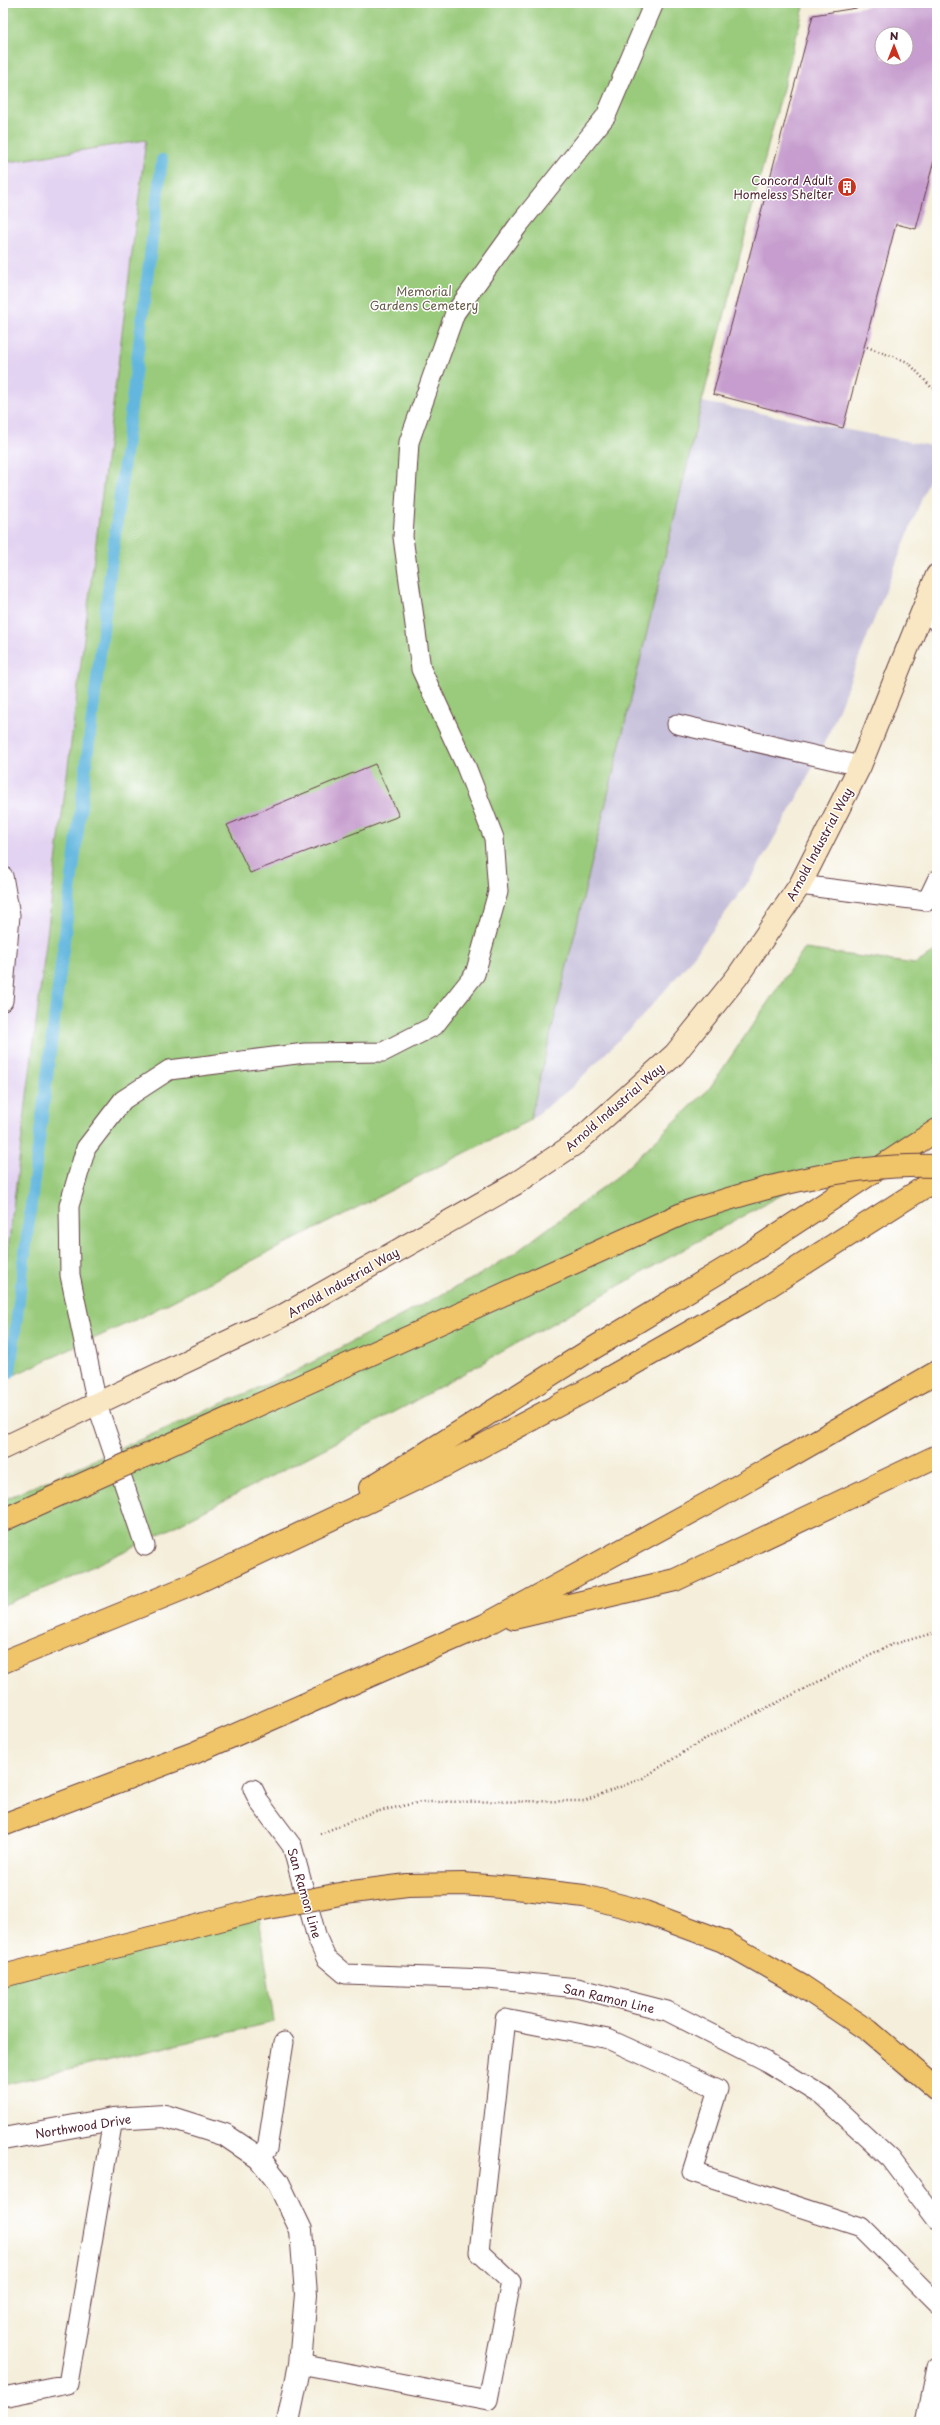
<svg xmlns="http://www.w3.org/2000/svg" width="940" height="2425" viewBox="0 0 940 2425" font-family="'Playpen Sans',sans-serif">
	<rect width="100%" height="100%" fill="#fff"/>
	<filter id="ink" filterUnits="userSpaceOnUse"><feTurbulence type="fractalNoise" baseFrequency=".025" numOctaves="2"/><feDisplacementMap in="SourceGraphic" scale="8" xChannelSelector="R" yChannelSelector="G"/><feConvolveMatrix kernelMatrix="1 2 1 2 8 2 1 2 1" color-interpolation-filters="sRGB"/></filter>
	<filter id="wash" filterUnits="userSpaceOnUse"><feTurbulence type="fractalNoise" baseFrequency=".012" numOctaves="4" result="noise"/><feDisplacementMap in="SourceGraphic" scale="16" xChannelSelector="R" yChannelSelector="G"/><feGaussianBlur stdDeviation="0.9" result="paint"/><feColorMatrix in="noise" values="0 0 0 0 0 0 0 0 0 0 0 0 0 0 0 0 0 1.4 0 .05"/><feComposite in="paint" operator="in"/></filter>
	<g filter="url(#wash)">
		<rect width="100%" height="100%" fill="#f4eeda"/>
		<path fill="#e3d3f2" d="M146 140 98 520 3 1289V163Z"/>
		<path fill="#c6c0da" d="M702 402 937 447V460L832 726 804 785 754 874 687 965 639 1020 571 1088 530 1120Z"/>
		<path fill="#9acb7b" stroke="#727553" d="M3 3H805L702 402 530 1120 139 1318 3 1380V1289L146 140 3 163Z
			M804 949 915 964 937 951V1130L888 1165 796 1186 404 1407 158 1535 60 1582 3 1605V1500L292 1373 481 1274 515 1253 618 1176 709 1089Z
			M258 1910 274 2022 3 2085V1976Z"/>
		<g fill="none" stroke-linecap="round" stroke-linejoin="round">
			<path stroke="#63b7df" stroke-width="12" d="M10 1372 162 160"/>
		</g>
		<g id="blocks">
			<path fill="#c69dce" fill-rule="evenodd" d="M887 3H937V149L916 229 896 224 843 428 713 394 813 15ZM882 34H906V58H882Z
				M375 764 399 816 250 873 227 825Z"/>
		</g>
	</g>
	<g filter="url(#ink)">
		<use href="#blocks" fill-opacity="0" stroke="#643e45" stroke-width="1"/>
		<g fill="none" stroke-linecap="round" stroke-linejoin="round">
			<g stroke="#643e45" stroke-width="21">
				<path id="lane" d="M924 608 937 622
					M677 724 860 766
					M3 876 10 915 3 1001
					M800 885 927 901 937 880
					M145 1546 97 1404 70 1275 69 1206 86 1148 123 1100 169 1070 305 1053 383 1052 434 1026 475 974 498 892 494 838 465 764 421 669 403 537 409 442 455 313 517 227 606 116 654 3
					M253 1789 260 1803 292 1846 317 1938 326 1958 345 1974 488 1979 577 1988 667 2011 767 2062 823 2096 891 2159 937 2220
					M259 2158 267 2149 284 2042
					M300 2364 488 2400 511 2282 479 2252 505 2019 608 2039 718 2089 692 2172 861 2227 937 2303
					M3 2397 68 2384 113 2119
					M926 2422 937 2367"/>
			</g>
			<g stroke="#643e45" stroke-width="24">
				<path id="street" d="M3 2139 113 2119 165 2116 225 2135 259 2158 278 2182 301 2230 306 2294 300 2364 288 2422"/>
			</g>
			<g stroke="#643e45" stroke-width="24">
				<path id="secondary" d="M3 1448 284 1315 515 1184 576 1143 675 1054 737 977 800 885 860 766 937 575"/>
			</g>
			<g stroke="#643e45" stroke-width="24">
				<path id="highway" d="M370 1488 587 1352 736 1262 937 1130
					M514 1618 675 1580 937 1456
					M3 1662 185 1588 446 1465 598 1384 755 1295 937 1179
					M3 1825 194 1753 485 1625 710 1502 937 1372
					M345 1893 407 1885 463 1884 525 1889 584 1896 645 1912 723 1941 802 1986 869 2031 937 2089
					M3 1976 258 1910"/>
			</g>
			<path stroke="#643e45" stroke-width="2.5" stroke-dasharray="1 3" stroke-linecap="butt" d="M867 347 908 362 931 387 937 389
				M320 1834 370 1813 421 1802 584 1801 643 1778 703 1740 891 1645 937 1632"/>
			<use href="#lane" stroke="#fff" stroke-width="19"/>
			<use href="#street" stroke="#fff" stroke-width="22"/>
			<use href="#secondary" stroke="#f9e7c3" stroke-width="22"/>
			<use href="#highway" stroke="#f0c469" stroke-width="22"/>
			<g stroke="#643e45" stroke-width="24" stroke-linecap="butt">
				<path id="highway-bridge" d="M3 1520 684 1213C765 1186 851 1163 937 1166
					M258 1910 345 1893"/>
			</g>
			<use href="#highway-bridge" stroke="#f0c469" stroke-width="22"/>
		</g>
	</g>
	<defs>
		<g id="building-disc" transform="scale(1)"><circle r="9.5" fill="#c8321e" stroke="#fff"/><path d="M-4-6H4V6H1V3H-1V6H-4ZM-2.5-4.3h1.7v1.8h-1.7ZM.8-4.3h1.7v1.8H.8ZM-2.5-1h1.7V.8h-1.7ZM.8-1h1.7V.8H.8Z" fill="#fff"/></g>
	</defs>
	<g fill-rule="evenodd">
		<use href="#building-disc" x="847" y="187"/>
	</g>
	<g text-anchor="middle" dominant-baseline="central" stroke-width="3" stroke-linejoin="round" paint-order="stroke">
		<g font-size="12" fill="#4a1f2b" stroke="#fff" text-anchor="end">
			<text x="833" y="180">Concord Adult<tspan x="833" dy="14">Homeless Shelter</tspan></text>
		</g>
		<g font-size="12" fill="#665b47" stroke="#fff">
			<text x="424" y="291">Memorial<tspan x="424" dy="14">Gardens Cemetery</tspan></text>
		</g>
		<g font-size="12" fill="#4a1f2b" stroke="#fff">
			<text transform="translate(819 844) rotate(-62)">Arnold Industrial Way</text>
			<text transform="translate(614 1107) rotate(-41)">Arnold Industrial Way</text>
			<text transform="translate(343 1282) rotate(-30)">Arnold Industrial Way</text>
			<text transform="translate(305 1893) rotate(74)">San Ramon Line</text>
			<text transform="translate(609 1998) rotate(13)">San Ramon Line</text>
			<text transform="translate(83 2126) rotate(-9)">Northwood Drive</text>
		</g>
	</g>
	<rect width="940" height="2425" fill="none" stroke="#fff" stroke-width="16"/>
	<g transform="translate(894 46)"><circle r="19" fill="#ffffff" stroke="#b7a5aa"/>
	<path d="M0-3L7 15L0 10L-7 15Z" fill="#c8321e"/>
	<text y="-6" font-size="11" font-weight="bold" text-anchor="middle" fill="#4a1f2b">N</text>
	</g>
</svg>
